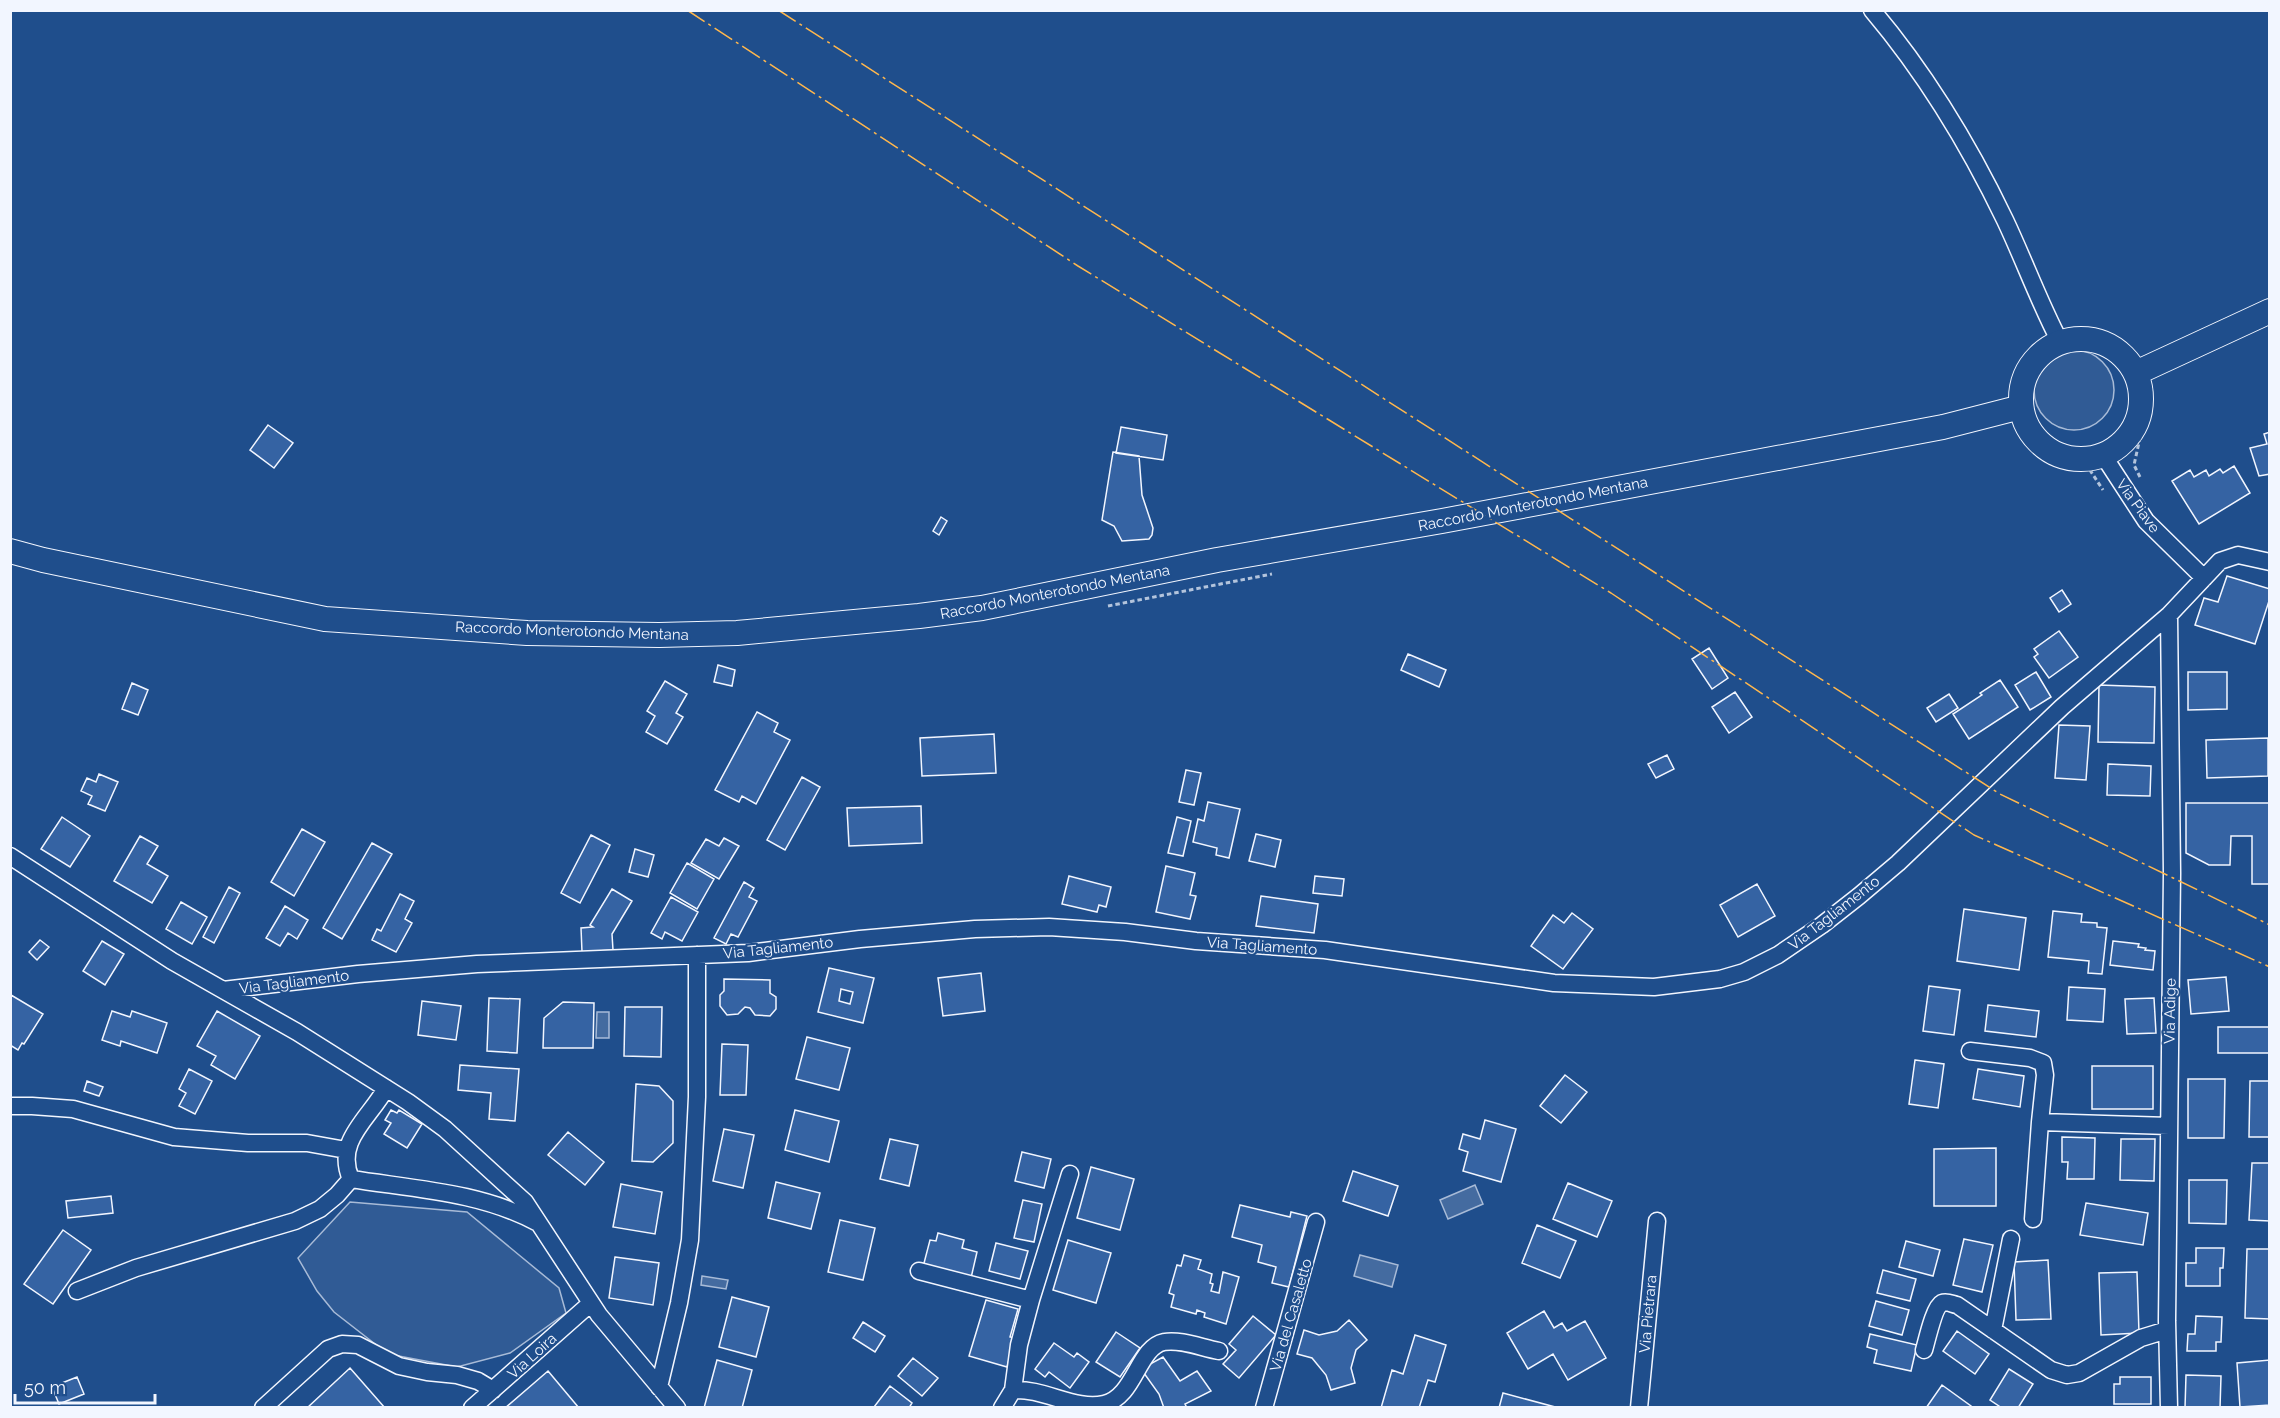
<svg xmlns="http://www.w3.org/2000/svg" width="2280" height="1418" viewBox="0 0 2280 1418" font-family="Raleway,sans-serif">
	<rect width="100%" height="100%" fill="#1f4e8c"/>
	<path fill="#305b95" stroke="#a8bbd7" stroke-width="1.5" d="M2034 390a40 40 0 1 1 80 0a40 40 0 1 1-80 0Z
		M350 1202 467 1212 559 1288 566 1313 510 1353 457 1367 388 1354 334 1312 317 1291 298 1258Z"/>
	<path fill="#446ba0" stroke="#a8bbd7" stroke-width="1.5" d="M597 1012H609V1038H596Z
		M1475 1185 1483 1204 1448 1219 1440 1200Z
		M1360 1255 1398 1265 1392 1287 1354 1276Z
		M702 1276 728 1280 726 1289 701 1285Z"/>
	<path fill="#3563a3" stroke="#f2f6ff" stroke-width="1.5" fill-rule="evenodd" d="M268 425 293 443 274 468 250 450Z
		M1121 427 1167 435 1163 460 1116 453Z
		M2270 432V474L2259 476 2250 448 2267 444 2264 434Z
		M1113 452 1139 456 1142 495 1153 528 1152 535 1149 539 1122 541 1114 526 1102 520Z
		M2234 466 2250 493 2199 524 2172 481 2190 470 2194 477 2206 470 2209 476 2220 469 2223 473Z
		M941 517 947 521 939 535 933 531Z
		M2227 576 2270 589V598L2255 644 2195 625 2204 598 2218 602Z
		M2062 590 2071 604 2059 612 2050 598Z
		M2059 631 2078 657 2049 678 2034 657 2038 654 2034 649Z
		M1709 648 1728 678 1712 689 1692 659Z
		M1408 654 1446 670 1439 687 1401 670Z
		M718 665 735 670 732 686 714 682Z
		M2036 672 2051 697 2030 710 2015 685Z
		M2188 672H2227V709L2188 710Z
		M2000 680 2018 707 1969 739 1953 714 1982 695 1980 693Z
		M665 681 687 694 676 713 683 717 667 744 646 732 655 716 647 711Z
		M132 683 148 690 138 715 122 709Z
		M2099 685 2155 687 2154 743 2098 742Z
		M1735 692 1752 717 1729 733 1712 707Z
		M1949 694 1958 708 1936 722 1927 708Z
		M757 712 778 723 774 732 790 740 756 804 742 796 739 802 715 790Z
		M2059 725 2090 726 2086 780 2055 778Z
		M994 734 996 773 922 776 920 738Z
		M2268 738V776L2207 778 2206 740Z
		M1667 755 1674 769 1656 778 1648 764Z
		M2108 764 2151 766 2150 796 2107 795Z
		M1186 770 1201 773 1194 805 1179 802Z
		M99 774 118 782 105 811 88 804 92 796 81 791 87 778 96 782Z
		M802 777 820 787 785 850 767 840Z
		M1208 802 1240 809 1229 858 1216 855 1217 848 1193 842 1198 819 1204 821Z
		M2186 803H2270V884H2252V836H2231L2230 865H2209L2186 853Z
		M921 806 922 843 849 846 847 808Z
		M62 817 90 836 70 867 41 849Z
		M1177 817 1191 821 1183 856 1168 853Z
		M302 829 325 842 294 896 271 882Z
		M1256 834 1281 840 1275 867 1249 861Z
		M591 835 610 845 580 903 561 893Z
		M140 836 158 846 147 864 168 876 152 903 114 881Z
		M724 838 739 846 719 879 691 863 706 839 719 846Z
		M372 843 392 854 342 939 323 928Z
		M635 849 654 855 648 877 629 872Z
		M687 863 714 879 697 909 670 893Z
		M1166 866 1195 873 1190 895 1196 896 1190 919 1156 912Z
		M1069 876 1111 887 1106 907 1099 905 1097 912 1062 904Z
		M1315 876 1344 879 1342 896 1313 893Z
		M744 882 754 888 749 897 757 901 738 937 731 934 726 944 714 938Z
		M1757 884 1775 916 1738 937 1720 905Z
		M229 887 240 893 214 943 203 937Z
		M612 889 632 901 612 934 613 950 582 952 581 928 593 927 590 925Z
		M400 894 414 901 405 919 412 923 396 952 372 940 377 929 381 931Z
		M1261 896 1318 904 1314 933 1256 926Z
		M671 897 698 912 682 941 665 932 662 939 651 933Z
		M181 902 207 917 192 944 166 929Z
		M285 906 308 920 297 939 288 933 280 946 266 938Z
		M1964 909 2026 918 2019 970 1957 961Z
		M2053 911 2082 914 2081 922 2097 923V927L2107 928 2102 974 2088 973 2089 961 2048 957Z
		M1572 913 1593 929 1563 969 1531 946 1553 915 1564 923Z
		M40 940 49 947 37 960 29 952Z
		M102 941 124 954 105 985 83 971Z
		M2113 941 2139 944 2138 947 2146 948 2145 950 2155 951 2153 970 2110 965Z
		M829 968 874 978 863 1023 818 1012ZM841 989 853 992 850 1004 839 1001Z
		M981 973 985 1011 943 1016 938 978Z
		M2226 977 2229 1011 2191 1014 2188 980Z
		M724 979 770 980V993L776 997V1009L770 1016 755 1015 750 1008 745 1007 738 1014 727 1015 720 1006V995L724 991Z
		M1929 986 1960 990 1954 1035 1923 1031Z
		M2069 987 2105 989 2103 1022 2067 1020Z
		M11 995 43 1014 24 1044 22 1043 18 1050 10 1045Z
		M489 998 520 999 517 1053 487 1051Z
		M2154 998 2156 1033 2127 1034 2125 999Z
		M422 1001 461 1006 456 1040 418 1035Z
		M563 1002 594 1003 593 1048H543L544 1018Z
		M1988 1005 2039 1011 2036 1037 1985 1031Z
		M625 1007H662L661 1057 624 1056Z
		M112 1011 130 1017 132 1011 167 1023 157 1053 121 1041 120 1046 102 1040Z
		M217 1011 260 1036 235 1079 211 1065 216 1056 197 1046Z
		M2218 1027H2270V1053H2218Z
		M807 1037 850 1048 839 1090 796 1079Z
		M722 1044 748 1045 746 1095H720Z
		M1915 1060 1944 1064 1938 1108 1909 1104Z
		M460 1065 519 1069 515 1121 489 1119 491 1093 458 1090Z
		M2092 1066H2153V1109H2092Z
		M189 1069 212 1081 195 1114 179 1106 186 1093 179 1089Z
		M1978 1069 2024 1076 2020 1107 1973 1099Z
		M1565 1075 1587 1092 1561 1123 1540 1106Z
		M2188 1079H2225L2224 1138H2188Z
		M87 1081 103 1087 99 1096 84 1091Z
		M2250 1081H2270V1137H2249Z
		M636 1084 659 1086 673 1101V1143L653 1162 632 1161Z
		M391 1110 397 1113 399 1110 422 1124 407 1148 384 1134 391 1123 385 1120Z
		M795 1110 839 1121 829 1162 785 1150Z
		M1485 1120 1516 1129 1501 1182 1463 1171 1468 1152 1459 1149 1463 1134 1480 1139Z
		M724 1129 754 1135 743 1188 713 1181Z
		M568 1132 604 1162 585 1185 548 1155Z
		M2062 1137 2095 1138 2094 1179H2067L2068 1162H2062Z
		M890 1139 918 1145 909 1186 880 1179Z
		M2121 1139H2155L2154 1181 2120 1180Z
		M1996 1148V1206H1934V1149Z
		M1022 1152 1051 1159 1044 1188 1015 1181Z
		M2252 1163H2270V1221L2249 1220Z
		M1091 1167 1134 1179 1120 1230 1077 1218Z
		M1353 1171 1398 1186 1388 1216 1343 1201Z
		M2189 1180H2227L2226 1224 2189 1223Z
		M776 1182 820 1193 811 1229 768 1218Z
		M1568 1183 1612 1201 1597 1237 1553 1219Z
		M621 1184 662 1192 655 1234 613 1227Z
		M111 1196 113 1213 68 1218 66 1201Z
		M1023 1200 1042 1204 1034 1242 1014 1238Z
		M2086 1203 2148 1213 2143 1245 2080 1235Z
		M1240 1205 1290 1217 1291 1212 1307 1216 1289 1287 1272 1283 1276 1267 1258 1262 1262 1245 1232 1237Z
		M840 1220 875 1228 863 1280 828 1272Z
		M1537 1225 1576 1241 1560 1278 1522 1263Z
		M63 1230 91 1250 53 1304 24 1284Z
		M938 1233 964 1240 962 1248 977 1252 971 1278 923 1267 930 1240 936 1241Z
		M1964 1239 1993 1245 1982 1292 1953 1285Z
		M1068 1240 1111 1253 1096 1303 1053 1290Z
		M1906 1241 1940 1250 1933 1276 1899 1267Z
		M996 1243 1028 1251 1020 1279 989 1271Z
		M2196 1248H2224L2223 1268H2220V1286H2186V1263H2196Z
		M2247 1249H2270V1319L2245 1318Z
		M1184 1255 1201 1260 1198 1269 1212 1274 1210 1283 1213 1284 1211 1291 1219 1293 1223 1272 1239 1277 1226 1324 1204 1317 1205 1313 1197 1310 1196 1314 1171 1307 1174 1295 1169 1293 1177 1265 1181 1266Z
		M615 1257 659 1263 653 1305 609 1298Z
		M2048 1260 2051 1319 2016 1320 2014 1262Z
		M1883 1270 1916 1279 1910 1301 1877 1293Z
		M2137 1272 2139 1333 2101 1335 2099 1273Z
		M732 1297 769 1307 756 1357 719 1347Z
		M986 1300 1018 1309 1010 1337 1015 1338 1007 1367 969 1356Z
		M1876 1301 1909 1310 1902 1335 1869 1326Z
		M1544 1311 1554 1328 1562 1323 1567 1331 1585 1321 1606 1358 1568 1380 1553 1354 1528 1369 1507 1333Z
		M1253 1316 1276 1335 1239 1378 1223 1364 1236 1350 1229 1344Z
		M2196 1316 2222 1317 2221 1342H2216V1351H2187L2188 1334H2195Z
		M1349 1320 1367 1340 1356 1350 1351 1368 1355 1383 1331 1390 1326 1375 1312 1358 1297 1354 1304 1330 1319 1335 1337 1331Z
		M863 1322 885 1336 875 1352 853 1338Z
		M1957 1331 1989 1354 1975 1374 1943 1351Z
		M1116 1332 1140 1348 1120 1377 1096 1362Z
		M1870 1334 1917 1345 1911 1371 1874 1363 1877 1350 1867 1347Z
		M1415 1335 1446 1345 1435 1382 1428 1380 1419 1408H1381L1392 1370 1403 1374Z
		M1054 1343 1074 1357 1077 1353 1089 1362 1070 1388 1049 1372 1045 1377 1035 1369Z
		M1163 1357 1180 1381 1197 1371 1211 1391 1185 1404 1187 1408H1164L1159 1394 1141 1369Z
		M913 1358 938 1378 922 1396 898 1376Z
		M717 1360 752 1370 742 1408H704Z
		M2270 1360V1405L2240 1407 2237 1363Z
		M350 1368 385 1408H307Z
		M2009 1369 2033 1384 2018 1408H2002L1990 1400Z
		M548 1371 579 1408H505Z
		M2186 1375 2221 1376 2220 1408H2185Z
		M77 1377 84 1394 59 1404 52 1387Z
		M2120 1377H2151V1404H2114V1384H2120Z
		M1942 1385 1971 1406 1970 1408H1926Z
		M890 1386 912 1403 909 1408 874 1407Z
		M1503 1393 1559 1408H1499Z"/>
	<g fill="none" stroke-linecap="round" stroke-linejoin="round">
		<g stroke="#f2f6ff" stroke-width="19">
			<path id="minor" d="M1872 10C1926 74 1969 145 2005 220 2024 260 2039 302 2060 342
				M2103 455 2146 521 2204 578
				M2169 615 2172 873 2167 1321 2169 1408
				M10 856 172 961 297 1032 408 1102 445 1129 525 1202 599 1315 677 1408
				M223 990 358 974 477 964 748 953 860 939 975 929 1049 927 1125 932 1196 941 1325 950 1554 983 1654 987 1720 979 1744 972 1778 955 1822 925 1859 896 1898 863 2062 707 2169 615 2220 561 2238 555 2270 562
				M1970 1051 2030 1058 2043 1063 2045 1075 2040 1122
				M10 1106H32L73 1109 174 1137 248 1143H307L346 1150
				M351 1179C414 1189 481 1192 538 1223
				M351 1179C334 1141 370 1118 386 1088
				M2033 1219 2040 1122 2169 1126
				M919 1271 1031 1300 1019 1345 1013 1390
				M77 1291 136 1268 295 1221 320 1209 337 1195 351 1179
				M1031 1300 1070 1174
				M1993 1330 2011 1239
				M1924 1350C1927 1340 1934 1307 1942 1303 1947 1301 1952 1304 1957 1305L2051 1370 2067 1375 2079 1373 2141 1338 2167 1330
				M659 1387 679 1303 690 1240 697 1097V955
				M263 1408 328 1349 342 1344 358 1345 399 1366 427 1372 457 1375 478 1381 493 1390
				M472 1408 591 1303
				M1002 1408 1013 1390C1044 1388 1076 1411 1104 1404 1135 1397 1138 1347 1164 1342 1181 1339 1202 1348 1219 1351
				M1264 1408 1316 1222
				M1639 1408 1657 1221"/>
		</g>
		<g stroke="#f2f6ff" stroke-width="26">
			<path id="secondary" d="M2021 399a60 60 0 1 1 120 0a60 60 0 1 1-120 0Z
				M2136 373 2270 311
				M10 551 43 560 325 619 527 633 659 635 737 633 919 616 982 608 1217 560 1442 521 1943 427 2021 407"/>
		</g>
		<path stroke="#b3c4dc" stroke-width="3" stroke-dasharray="4.5 3" stroke-linecap="butt" d="M2017 429 2049 462 2086 464 2103 490
			M2140 477 2134 465 2151 388
			M1108 606 1272 574"/>
		<use href="#minor" stroke="#1f4e8c" stroke-width="16"/>
		<use href="#secondary" stroke="#1f4e8c" stroke-width="24"/>
		<path stroke="#ffb74d" stroke-width="1.5" stroke-dasharray="21 4.5 3 4.5" stroke-linecap="butt" d="M687 10 1078 266 1611 593 1974 835 2270 967
			M778 10 2000 794 2270 925"/>
	</g>
	<g text-anchor="middle" dominant-baseline="central" stroke-width="4.5" stroke-linejoin="round" paint-order="stroke">
		<g font-size="15" fill="#f2f6ff" stroke="#1f4e8c">
			<text transform="translate(1533 504) rotate(-11)">Raccordo Monterotondo Mentana</text>
			<text transform="translate(2138 506) rotate(54)">Via Piave</text>
			<text transform="translate(1055 592) rotate(-11)">Raccordo Monterotondo Mentana</text>
			<text transform="translate(572 631) rotate(2)">Raccordo Monterotondo Mentana</text>
			<text transform="translate(1834 913) rotate(-38)">Via Tagliamento</text>
			<text transform="translate(1262 946) rotate(4)">Via Tagliamento</text>
			<text transform="translate(778 948) rotate(-6)">Via Tagliamento</text>
			<text transform="translate(294 982) rotate(-7)">Via Tagliamento</text>
			<text transform="translate(2170 1011) rotate(-89)">Via Adige</text>
			<text transform="translate(1648 1314) rotate(-85)">Via Pietrara</text>
			<text transform="translate(1291 1315) rotate(-74)">Via del Casaletto</text>
			<text transform="translate(532 1356) rotate(-42)">Via Loira</text>
		</g>
	</g>
	<rect width="2280" height="1418" fill="none" stroke="#f2f6ff" stroke-width="24"/>
	<path d="M15 1394v9h140v-9" fill="none" stroke="#f2f6ff" stroke-width="3"/>
	<text x="24" y="1394" font-size="18" fill="#f2f6ff" stroke="#1f4e8c" stroke-width="4.5" paint-order="stroke">50 m</text>
</svg>
